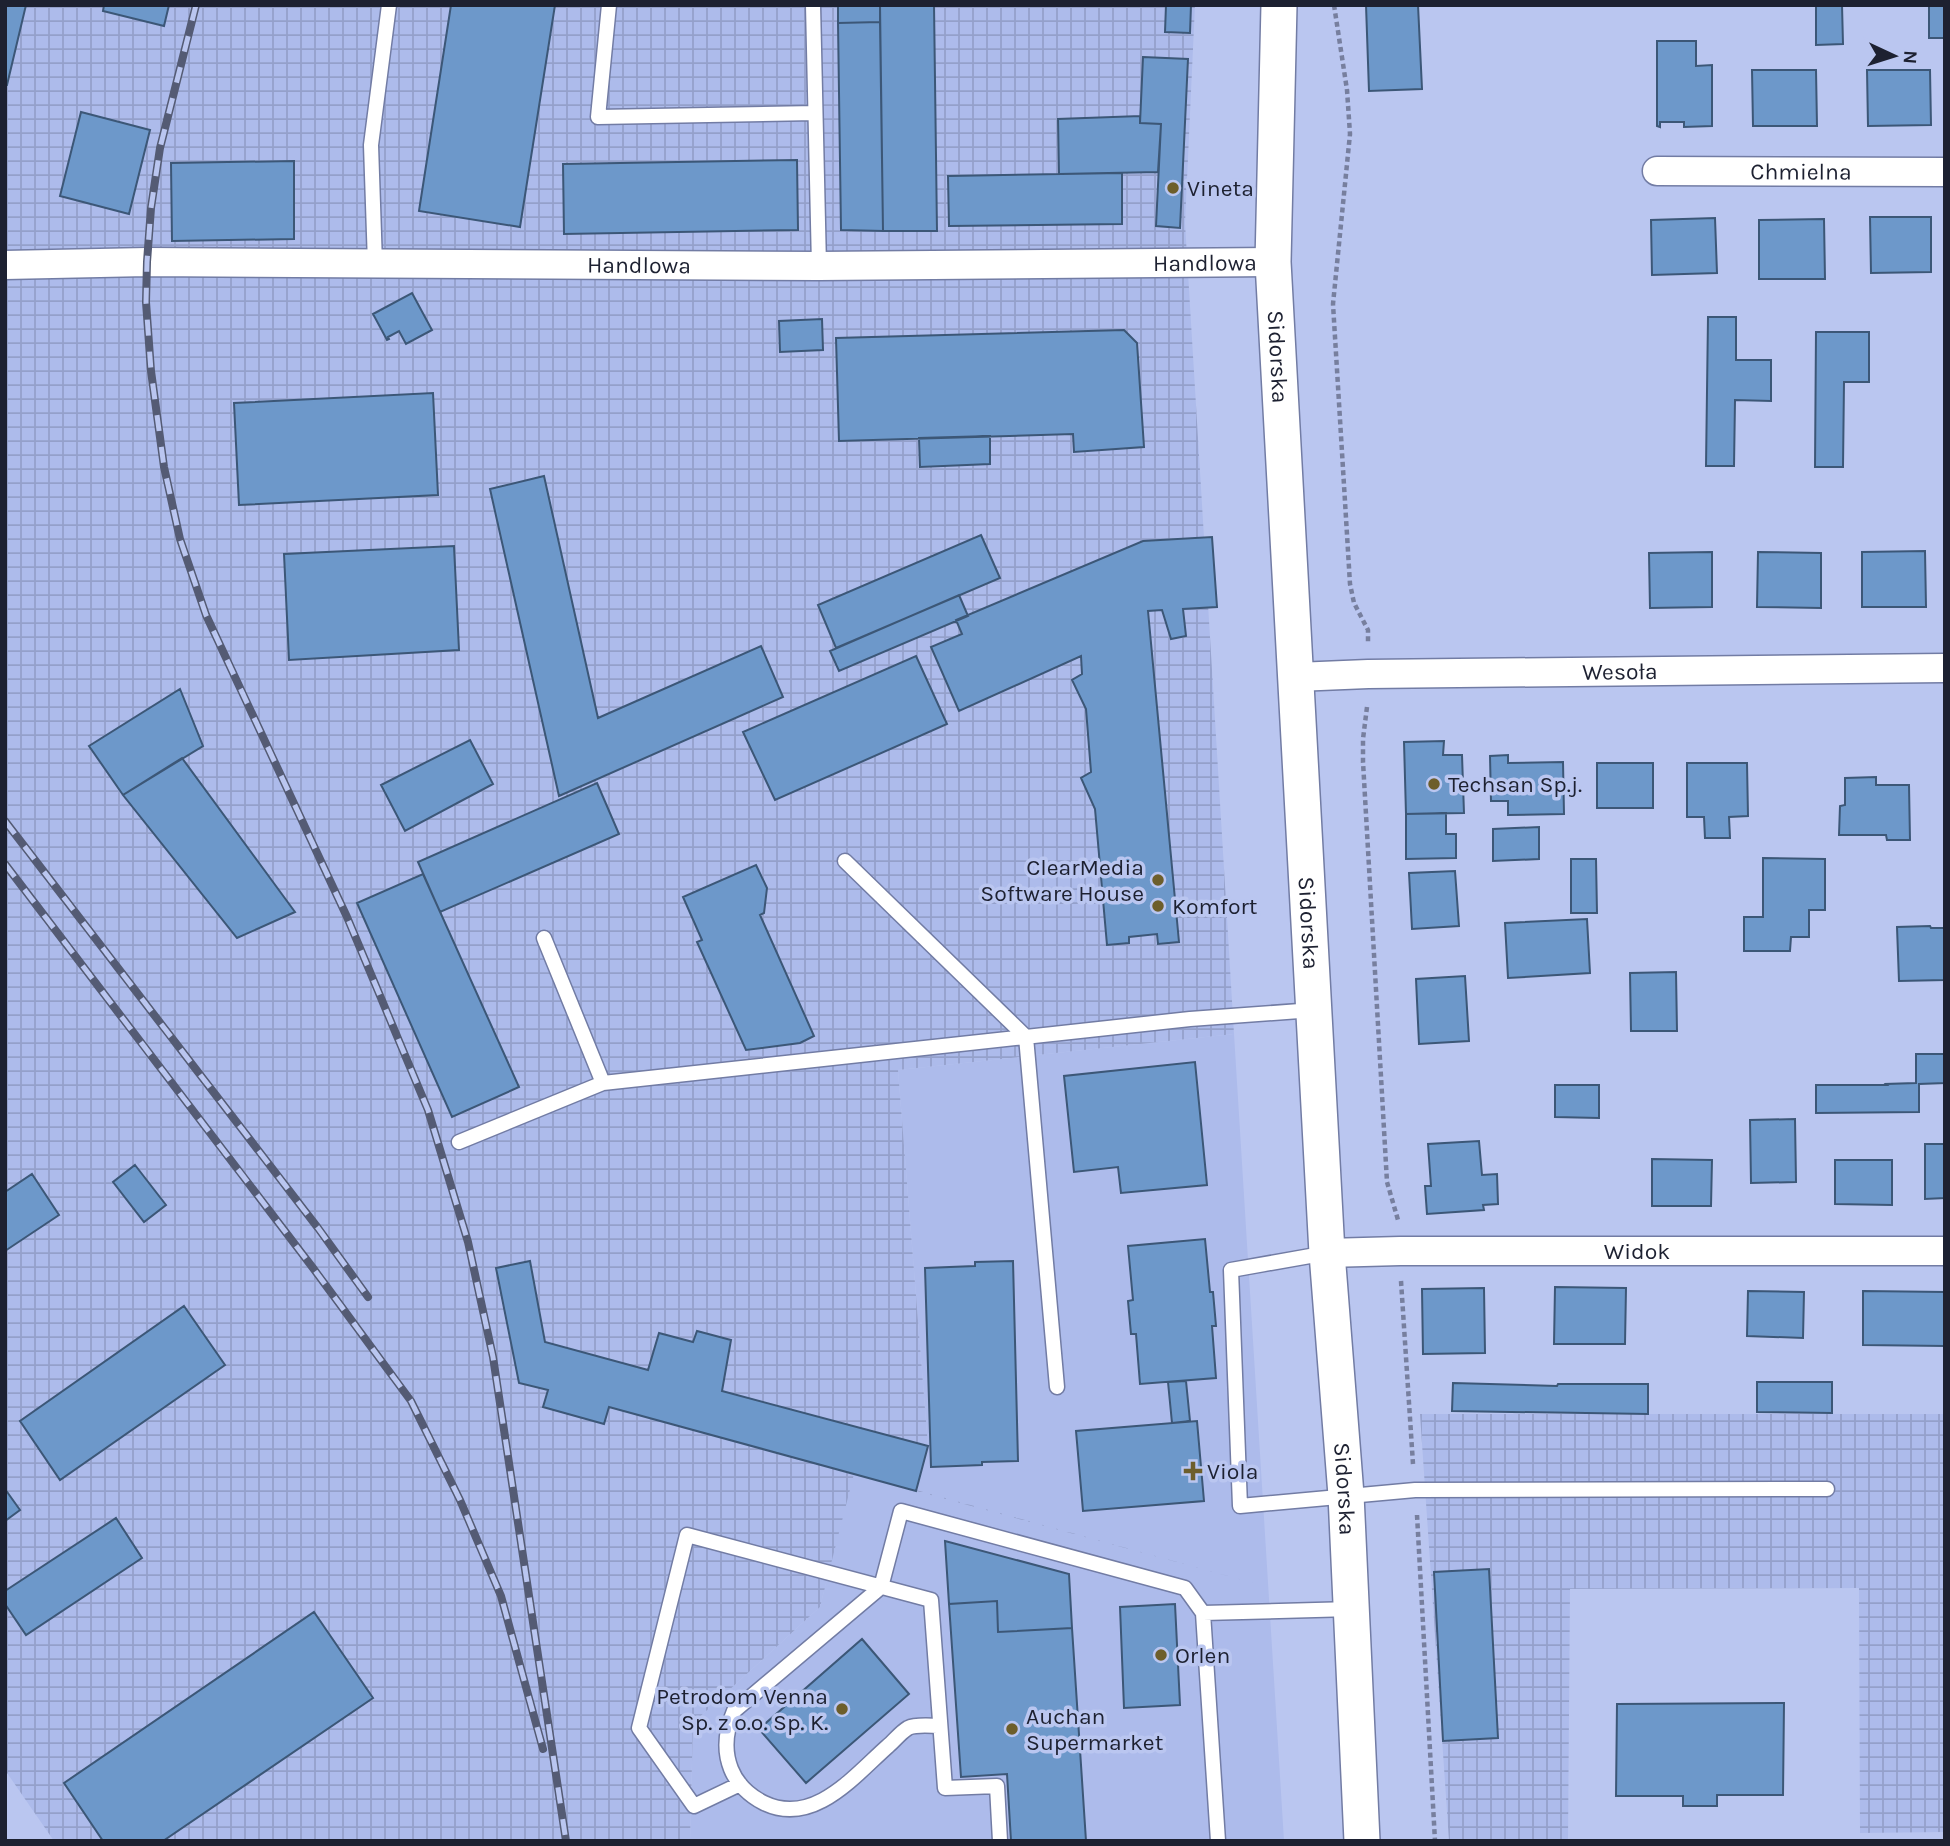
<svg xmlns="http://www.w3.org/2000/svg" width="1950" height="1846" viewBox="0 0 1950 1846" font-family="Karla,sans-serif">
	<defs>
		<pattern id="industrial-grid" width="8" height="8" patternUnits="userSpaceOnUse" patternTransform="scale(1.75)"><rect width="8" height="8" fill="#adbbeb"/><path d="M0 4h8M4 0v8" fill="none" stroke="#94a0ca"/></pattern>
	</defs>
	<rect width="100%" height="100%" fill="#bac6f0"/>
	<path fill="#adbbeb" d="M1234 1034 1284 1841H690L693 1723 820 1607 853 1474 928 1446 898 1070Z"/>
	<path fill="url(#industrial-grid)" d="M5 5H1195L1185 223 1234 1034 898 1070 928 1446 916 1490 1268 1587 854 1474 820 1607 693 1723 690 1841H54L5 1770Z
		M1420 1414H1945V1832L1860 1833 1859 1588 1570 1589 1568 1841H1449Z"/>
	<path fill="#6d98ca" stroke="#3c5777" stroke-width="2" d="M5 5H26L7 85H5Z
		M104 5H169L164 26 103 11Z
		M451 5H555L520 227 419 211Z
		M838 5H880V22L838 23Z
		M880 5H934L937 231H883Z
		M1166 5H1191L1190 33 1165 32Z
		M1366 5H1418L1422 89 1369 91Z
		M1816 5H1842L1843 44 1816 45Z
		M1929 5H1945V38H1929Z
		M880 22 883 231 841 230 838 23Z
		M1657 41H1696V66L1712 65V126L1684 127V122H1660V127L1657 126Z
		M1143 57 1188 59 1180 228 1156 226 1161 124 1140 123Z
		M1752 70H1816L1817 126H1753Z
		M1867 70H1930L1931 125 1868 126Z
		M81 112 150 130 129 214 60 196Z
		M1140 116V123L1161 124 1158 172 1059 174 1058 119Z
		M797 160 798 230 564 234 563 164Z
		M294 161V239L172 241 171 163Z
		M1122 173V224L949 226 948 176Z
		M1870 217H1931V272L1871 273Z
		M1715 218 1717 273 1652 275 1651 220Z
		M1824 219 1825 279H1759V220Z
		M412 293 432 330 406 344 399 331 388 337 389 339 387 340 373 314Z
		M1708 317H1736V360H1771V401L1735 400 1734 466H1706Z
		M822 319 823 350 780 352 779 321Z
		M1124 330 1137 343 1144 447 1074 452 1073 434 839 441 836 338Z
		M1816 332H1869V382H1844L1843 467H1815Z
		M433 393 438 495 239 505 234 403Z
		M990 436V464L920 467 919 438Z
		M544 476 598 718 761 646 783 697 559 796 490 489Z
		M981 535 1000 578 836 648 818 605Z
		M1212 537 1217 607 1183 609 1186 636 1171 639 1162 610 1148 611 1179 942 1158 944 1157 934 1129 937V943L1107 945 1095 809 1081 778 1091 772 1086 709 1072 680 1082 674 1081 656 959 711 931 647 962 634 956 620 1143 541Z
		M454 546 459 650 289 660 284 554Z
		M1925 551 1926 607H1862V552Z
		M1712 552V607L1650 608 1649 553Z
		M1758 552 1821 553V608L1757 607Z
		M959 595 968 616 839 671 830 651Z
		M916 656 947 724 775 800 743 732Z
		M180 689 203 746 123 795 89 746Z
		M470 740 493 784 405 831 381 785Z
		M1444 741 1443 755H1462L1464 813 1406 814 1404 742Z
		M1508 755V763L1563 762 1564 814 1508 815V801H1491L1490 756Z
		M182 758 295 912 237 938 123 795Z
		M1597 763H1653V808H1597Z
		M1687 763H1747L1748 816 1729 817 1730 838H1705L1704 817H1687Z
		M1876 777V785H1909L1910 840H1887L1886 835H1839L1840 806 1845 805V778Z
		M597 783 619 834 440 912 418 862Z
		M1446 813V834H1456V858L1406 859V814Z
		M1539 827V859L1493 861V829Z
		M1763 858 1825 859V910H1809V937H1791L1790 951H1744V917H1763Z
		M1571 859H1596L1597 913H1571Z
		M756 865 767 888 764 913 760 915 814 1036 800 1043 746 1050 697 942 702 940 683 897Z
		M1455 871 1459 926 1412 929 1409 873Z
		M423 874 519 1087 452 1117 357 903Z
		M1587 919 1590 973 1508 978 1505 923Z
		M1930 926 1931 928H1945V980L1899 981 1897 927Z
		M1676 972 1677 1031H1631L1630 973Z
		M1465 976 1469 1041 1419 1044 1416 979Z
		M1916 1054H1945V1083L1919 1084V1112L1816 1113V1085H1887L1886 1084 1916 1083Z
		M1195 1062 1207 1185 1121 1193 1118 1167 1074 1172 1064 1076Z
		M1555 1085H1599V1118L1555 1117Z
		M1795 1119 1796 1182 1751 1183 1750 1120Z
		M1479 1141 1482 1175 1497 1174 1498 1204 1483 1205 1484 1210 1427 1214 1425 1186H1431L1428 1144Z
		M1925 1144H1945V1198L1925 1199Z
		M1652 1159 1712 1160 1711 1206H1652Z
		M1835 1160H1892V1205L1835 1204Z
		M135 1165 166 1205 144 1222 113 1182Z
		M32 1174 59 1215 5 1251V1192Z
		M1205 1239 1210 1292H1213L1216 1326H1212L1216 1378 1140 1384 1136 1334H1131L1128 1301 1133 1300 1128 1246Z
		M530 1261 545 1342 648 1370 659 1333 693 1342 697 1331 731 1340 722 1391 928 1446 916 1491 609 1407 604 1424 543 1407 548 1390 519 1383 496 1268Z
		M1013 1261 1018 1461 982 1462V1465L931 1467 925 1268 975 1266V1262Z
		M1555 1287 1626 1288 1625 1344H1554Z
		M1484 1288 1485 1353 1423 1354 1422 1289Z
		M1748 1291 1804 1292 1803 1338 1747 1336Z
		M1863 1291 1945 1292V1346L1863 1345Z
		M184 1306 225 1365 60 1480 20 1421Z
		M1186 1381 1190 1421 1172 1423 1168 1382Z
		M1757 1382H1832V1413L1757 1412Z
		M1453 1383 1557 1386 1558 1384H1648V1414L1452 1411Z
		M1197 1421 1204 1501 1083 1511 1076 1431Z
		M5 1489 20 1510 5 1521Z
		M116 1518 142 1558 26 1635 5 1604V1591Z
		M945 1541 1069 1574 1072 1628 998 1632 997 1601 949 1604Z
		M1489 1569 1498 1738 1443 1741 1434 1572Z
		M997 1601 998 1632 1072 1628 1086 1841H1011L1007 1774 961 1777 949 1604Z
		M1175 1604 1180 1705 1124 1708 1120 1607Z
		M314 1612 373 1698 163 1841H103L64 1783Z
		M862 1639 909 1694 806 1783 759 1729Z
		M1784 1703 1783 1795H1717V1806H1683V1796H1616L1617 1704Z"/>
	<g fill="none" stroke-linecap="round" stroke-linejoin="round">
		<g stroke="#727ca4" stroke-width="17">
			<path id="service" d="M609 5 598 117 815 113
				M813 5 819 266
				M375 264 371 145 389 5
				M845 861 1026 1037 1057 1387
				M544 938 603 1083
				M459 1142 603 1083 1190 1019 1313 1010
				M1327 1253 1231 1270 1240 1506 1415 1490 1827 1489
				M940 1726C931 1726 916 1724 908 1728 901 1732 894 1741 888 1746 855 1775 814 1827 764 1803 750 1796 737 1784 731 1769 723 1749 726 1730 734 1711L881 1587 901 1511 1185 1588 1203 1613
				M740 1784 694 1806 639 1728 687 1535 931 1600 945 1788 997 1786 1000 1841
				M1218 1841 1203 1613 1352 1609"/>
		</g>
		<g stroke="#727ca4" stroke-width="31">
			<g id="minor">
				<path id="s1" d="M1657 171 1945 172"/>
				<path id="s2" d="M5 265 147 262 819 266 1273 262"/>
				<path id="s3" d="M1296 677 1368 674 1945 668"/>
				<path id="s4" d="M1327 1253 1400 1251H1945"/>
			</g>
		</g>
		<g stroke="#727ca4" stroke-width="38">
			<g id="tertiary">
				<path id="s5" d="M1279 5 1273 262 1327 1253 1346 1495 1362 1841"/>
			</g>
		</g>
		<path stroke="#777f9e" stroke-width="4.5" stroke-dasharray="5 3.5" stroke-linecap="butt" d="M1334 5 1347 90 1350 134 1333 304 1350 584 1354 603 1368 630V642
			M1367 707 1363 739V762L1387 1182 1398 1220
			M1401 1281 1413 1464
			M1417 1515 1435 1841"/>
		<use href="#service" stroke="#fff" stroke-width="14"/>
		<use href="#minor" stroke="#fff" stroke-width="28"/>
		<use href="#tertiary" stroke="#fff" stroke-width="35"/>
		<g stroke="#545b74" stroke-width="8">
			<path id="rail" d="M196 5 160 148 151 208 147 262 146 302 151 371 164 467 180 539 206 615 347 917 428 1110 468 1242 493 1357 566 1841
				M5 821 318 1228 368 1297
				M5 864 313 1268 411 1401 460 1500 501 1596 543 1749"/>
		</g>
		<use href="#rail" stroke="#bac6f0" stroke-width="5" stroke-dasharray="16" stroke-linecap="butt"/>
	</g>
	<g fill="#6d5e2b" stroke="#bac6f0" stroke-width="2.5">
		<circle cx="1173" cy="188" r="7"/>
		<circle cx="1434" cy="784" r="7"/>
		<circle cx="1158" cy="880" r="7"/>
		<circle cx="1158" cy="906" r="7"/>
		<path d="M1189.5 1460.5h7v7h7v7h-7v7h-7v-7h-7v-7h7z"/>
		<circle cx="1161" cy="1655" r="7"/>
		<circle cx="842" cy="1709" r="7"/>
		<circle cx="1012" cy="1729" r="7"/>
	</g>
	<g text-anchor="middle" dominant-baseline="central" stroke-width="7" stroke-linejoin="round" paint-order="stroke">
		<g font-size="23" fill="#1d2131" stroke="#bac6f0">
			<text stroke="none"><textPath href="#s1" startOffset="144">Chmielna</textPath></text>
			<text stroke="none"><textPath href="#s2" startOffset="1200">Handlowa</textPath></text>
			<text stroke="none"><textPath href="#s2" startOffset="634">Handlowa</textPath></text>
			<text stroke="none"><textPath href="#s5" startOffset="352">Sidorska</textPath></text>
			<text stroke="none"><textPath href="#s3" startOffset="324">Wesoła</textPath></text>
			<text stroke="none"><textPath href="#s5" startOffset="919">Sidorska</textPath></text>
			<text stroke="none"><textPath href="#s4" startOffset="310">Widok</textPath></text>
			<text stroke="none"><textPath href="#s5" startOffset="1486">Sidorska</textPath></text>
		</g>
		<g font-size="23" fill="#1d2131" stroke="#bac6f0" text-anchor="start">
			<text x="1187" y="188">Vineta</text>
			<text x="1448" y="784">Techsan Sp.j.</text>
			<text x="1144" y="867" text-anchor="end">ClearMedia<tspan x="1144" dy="26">Software House</tspan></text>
			<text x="1172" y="906">Komfort</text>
			<text x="1207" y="1471">Viola</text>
			<text x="1175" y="1655">Orlen</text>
			<text x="828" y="1696" text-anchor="end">Petrodom Venna<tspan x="828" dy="26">Sp. z o.o. Sp. K.</tspan></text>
			<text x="1026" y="1716">Auchan<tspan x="1026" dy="26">Supermarket</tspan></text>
		</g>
	</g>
	<rect width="1950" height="1846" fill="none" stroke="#1d2131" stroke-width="14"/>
	<g transform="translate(1894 56) rotate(94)" stroke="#bac6f0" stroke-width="5" paint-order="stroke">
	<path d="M0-5L12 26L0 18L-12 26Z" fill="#1d2131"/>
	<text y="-10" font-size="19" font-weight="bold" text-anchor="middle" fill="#1d2131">N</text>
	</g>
</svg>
